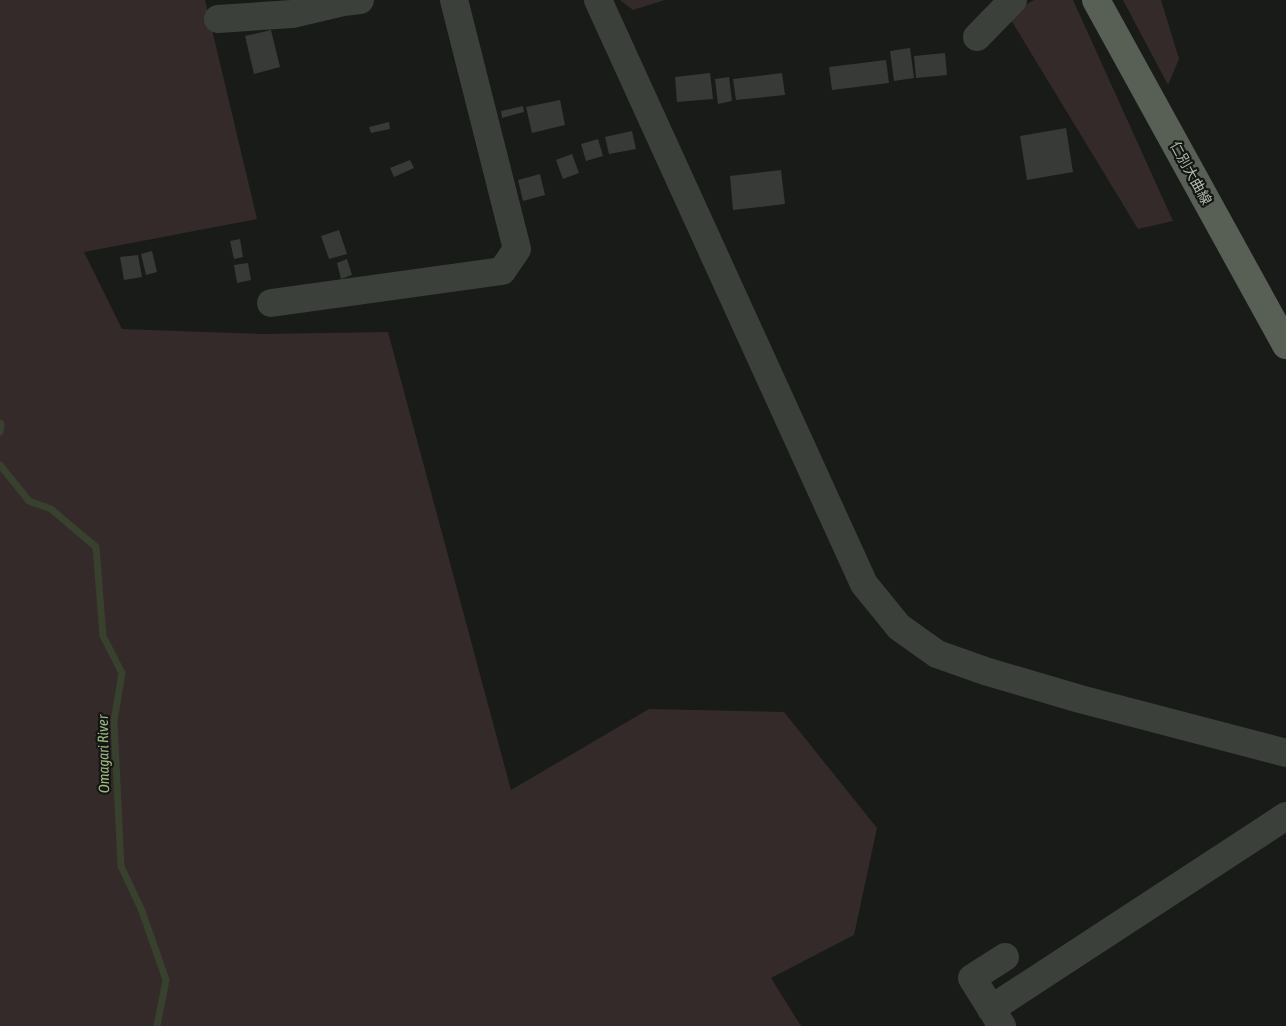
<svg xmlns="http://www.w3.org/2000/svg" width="1286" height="1026" viewBox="0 0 1286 1026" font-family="'Asap Condensed','Noto Sans JP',sans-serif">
	<rect width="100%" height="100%" fill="#191b19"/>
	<path fill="#342a29" d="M0 0H205L257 219 84 252 122 329 262 334 388 332 511 790 649 709 784 712 877 828 854 935 771 978 801 1026H0Z
		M620 0H665L633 10Z
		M1034 0H1073L1173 221 1138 229 1008 15Z
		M1123 0H1161L1179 59 1168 85Z"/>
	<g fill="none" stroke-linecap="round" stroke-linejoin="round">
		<path stroke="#38402e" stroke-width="7" d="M0 423 1 424 0 432
			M0 465 29 501 51 509 96 547 103 636 122 673 114 721 121 866 142 911 166 980 157 1026"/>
	</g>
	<path fill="#373a36" d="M271 30 280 67 254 74 245 36Z
		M910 48 914 78 894 81 890 51Z
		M945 53 947 75 916 78 914 56Z
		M886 60 889 83 832 90 829 67Z
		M710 73 713 99 677 102 675 77Z
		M782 73 785 95 736 100 733 79Z
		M729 77 732 101 718 104 715 79Z
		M560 100 565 125 532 133 526 107Z
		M523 106 524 112 502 118 501 111Z
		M389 122 390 129 371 133 369 127Z
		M1066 128 1073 172 1027 180 1020 136Z
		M632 131 636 149 609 154 605 137Z
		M598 139 603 156 586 161 581 144Z
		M572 154 579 173 563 179 556 160Z
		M410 160 414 168 394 177 390 168Z
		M781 170 785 204 733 210 730 176Z
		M540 174 545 195 523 201 518 180Z
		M339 230 347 254 329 259 321 236Z
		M240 239 243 257 234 259 230 241Z
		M152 251 157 272 146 275 141 254Z
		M138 255 142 277 124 280 120 257Z
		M347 259 352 275 341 279 337 263Z
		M248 263 251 280 237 283 234 265Z"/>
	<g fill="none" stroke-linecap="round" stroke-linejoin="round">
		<path stroke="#3b413a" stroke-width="28" d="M598 0 864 584 899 627 937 654 985 671 1080 699 1286 753
			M218 19 292 14 343 2 360 0
			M977 37 1013 0
			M271 303 502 271 517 249 454 0
			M991 1009 1286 816
			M1002 1026 972 978 1005 957"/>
		<path stroke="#586056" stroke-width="28" d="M1096 0 1286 345"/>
	</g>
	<g text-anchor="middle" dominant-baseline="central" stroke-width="4.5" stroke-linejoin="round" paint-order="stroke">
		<g font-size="14" fill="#b0bbab" stroke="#141614">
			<text transform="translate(1191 173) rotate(61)">仁別大曲線</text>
		</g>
		<g font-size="15" font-style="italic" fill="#9eb781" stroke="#141614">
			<text transform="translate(103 754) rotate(-91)">Omagari River</text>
		</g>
	</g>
</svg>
